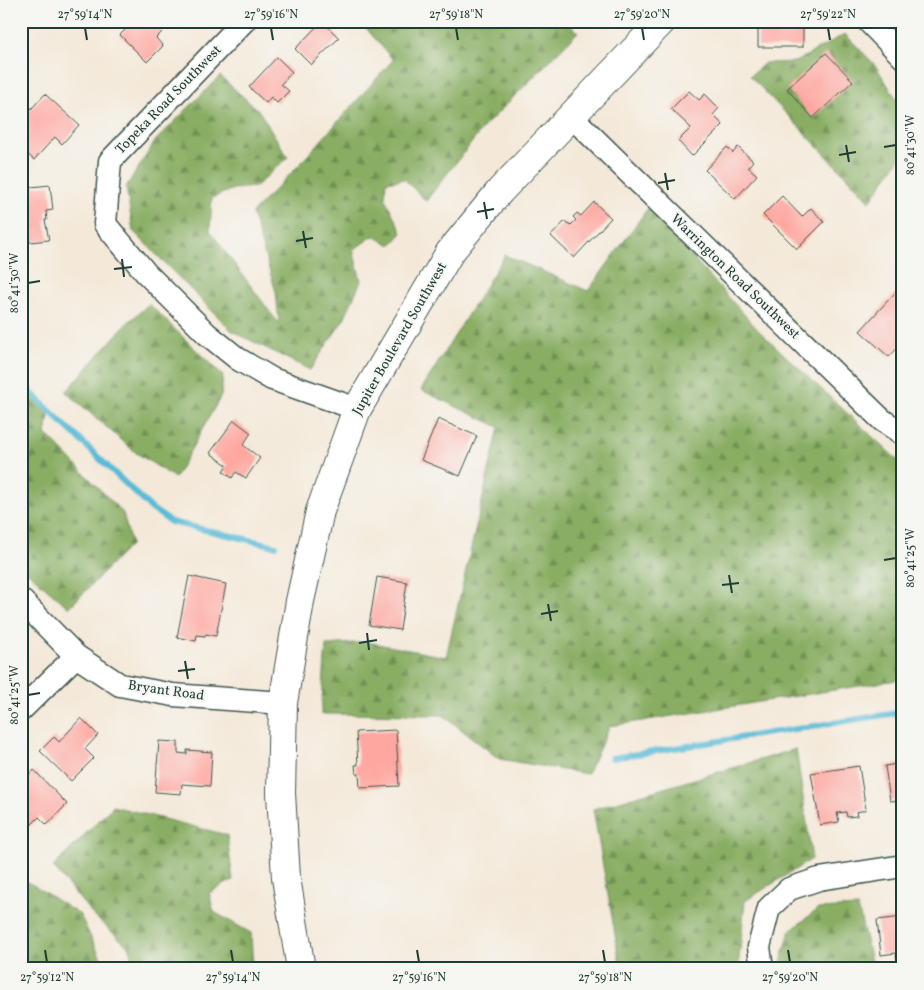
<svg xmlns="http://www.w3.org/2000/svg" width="924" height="990" viewBox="0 0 924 990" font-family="Vollkorn,serif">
	<defs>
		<pattern id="forest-firs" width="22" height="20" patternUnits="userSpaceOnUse" patternTransform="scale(1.25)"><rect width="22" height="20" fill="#89ae63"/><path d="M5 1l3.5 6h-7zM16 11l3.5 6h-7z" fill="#6f8f52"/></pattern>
	</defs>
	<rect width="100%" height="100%" fill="#f6f6f2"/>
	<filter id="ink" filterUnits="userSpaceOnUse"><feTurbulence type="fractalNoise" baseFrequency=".02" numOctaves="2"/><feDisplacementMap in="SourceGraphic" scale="10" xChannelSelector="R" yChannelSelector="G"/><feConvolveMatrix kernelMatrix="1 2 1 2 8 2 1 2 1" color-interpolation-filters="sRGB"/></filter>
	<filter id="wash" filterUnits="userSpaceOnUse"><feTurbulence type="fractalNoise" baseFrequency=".0096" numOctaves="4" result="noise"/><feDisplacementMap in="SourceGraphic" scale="20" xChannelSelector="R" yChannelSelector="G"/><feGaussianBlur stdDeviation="1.12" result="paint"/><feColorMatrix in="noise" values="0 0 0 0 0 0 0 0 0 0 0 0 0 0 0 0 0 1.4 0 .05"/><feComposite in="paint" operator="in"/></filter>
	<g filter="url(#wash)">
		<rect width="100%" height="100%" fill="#f4e9d9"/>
		<path fill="url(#forest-firs)" stroke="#54764c" d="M360 21H565L578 32 483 128 426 201 404 179 386 182 385 198 402 233 391 245 373 236 353 250 361 281 344 319 310 370 232 331 133 231 126 187 156 140 220 76 259 111 288 157 255 187 233 189 212 198 210 231 279 324 276 292 252 213 300 164 393 60Z
			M845 34 875 65 903 109V154L870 201 750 76 765 63 795 62Z
			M648 208 759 331 903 465V679L610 726 587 774 499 759 443 715 321 714 326 645 367 642 446 657 499 427 421 390 505 255 588 291Z
			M149 304 223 376 221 396 175 478 135 452 66 392 124 326Z
			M21 384 50 411 46 434 123 513 131 544 69 608 21 566Z
			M796 749 812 859 745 901 738 969H621L593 809Z
			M113 806 227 835 233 880 209 893 214 912 251 933 253 969H133L130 948 94 916 53 867Z
			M21 879 35 886 80 915 103 962 122 969H21Z
			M858 907 873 969H779L790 931 818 909Z"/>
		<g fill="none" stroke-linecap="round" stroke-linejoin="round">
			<path stroke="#58bbd7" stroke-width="6" d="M21 383 152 509 171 522 276 546
				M612 758 903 712"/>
		</g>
		<g id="blocks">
			<path fill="#fea7a0" d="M134 21H167L159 29 162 32 156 38 163 46 147 62 120 35Z
				M322 21 339 38 311 65 295 49Z
				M758 21H803V47H758Z
				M826 53 853 81 813 118 787 89Z
				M277 57 292 72 281 84 289 91 277 103 271 97 266 103 249 87Z
				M689 91 699 100 705 94 719 108 713 115 723 125 692 156 678 141 691 128 671 109Z
				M45 94 79 125 62 144 55 137 34 160 21 148V120Z
				M727 147 733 153 738 147 753 161 748 167 757 175 735 199 705 170Z
				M50 185 53 210 46 211 47 220H45L49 240 21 243V188Z
				M782 196 802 217 811 208 824 222 797 249 763 215Z
				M594 202 611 218 574 258 551 236 565 221 570 226 576 220 573 217 577 213 581 216Z
				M903 284V342L889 357 860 331Z
				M438 419 477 436 460 476 421 460Z
				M234 420 251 433 243 445 260 458 246 478 236 472 232 478 223 471 227 465 210 453Z
				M189 576 226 584 216 636 206 634 205 636 197 635 196 641 177 637Z
				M377 577 407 582 400 630 369 625Z
				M81 718 98 735 85 749 94 758 71 781 40 751 54 737 59 742Z
				M396 730 399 786 360 788 359 774H356L355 765H358L356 732Z
				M159 741 178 742V753L187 754V750L212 752 210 786 182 784 181 794 155 792Z
				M903 763V800L890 801 885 766Z
				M859 766 866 810 856 812 857 816 847 817 846 812 837 813 839 822 820 825 811 773Z
				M34 770 67 804 47 825 39 817 21 835V790L27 784 24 780Z
				M903 917V961H897L896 953 881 955 877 920Z"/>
		</g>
	</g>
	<g filter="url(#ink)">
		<use href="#blocks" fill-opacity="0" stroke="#3f574d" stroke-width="1"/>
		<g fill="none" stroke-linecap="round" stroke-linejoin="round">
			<g stroke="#3f574d" stroke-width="25">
				<path id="street" d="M244 21 110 161 105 224 146 273 207 334 238 359 272 379 357 409
					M868 21 903 57
					M571 116 882 420 903 434
					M21 600 76 656 120 685 173 695 283 703
					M21 710 76 656
					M762 969 759 947 769 908 789 889 819 879 903 866"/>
			</g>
			<g stroke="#3f574d" stroke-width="30">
				<path id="secondary" d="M301 969 286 878 281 793 283 703 300 601 320 511 357 409 450 252 500 191 662 21"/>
			</g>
			<use href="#street" stroke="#fff" stroke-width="22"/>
			<use href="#secondary" stroke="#fff" stroke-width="28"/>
		</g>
	</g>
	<path fill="none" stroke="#1f3d34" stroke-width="2" d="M85 28 87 40M271 28 273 40M456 28 458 40M642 28 644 40M828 28 830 40M846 145 849 162M884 147 896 145M839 155 856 152M665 173 668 190M658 183 675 180M484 202 487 219M477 212 494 209M303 231 306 248M296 241 313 238M122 259 124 277M114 269 132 267M28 283 40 281M884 560 896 558M729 575 732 593M722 585 739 583M548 604 551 621M541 614 558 611M367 633 369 650M359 643 377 640M185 661 188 679M178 671 195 669M28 695 40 693M45 950 47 962M231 950 233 962M417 950 419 962M603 950 605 962M788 950 790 962"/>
	<g text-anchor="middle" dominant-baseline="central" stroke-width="4" stroke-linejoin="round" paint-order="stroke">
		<g font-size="14" fill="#1f3d34" stroke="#f6f6f2">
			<text transform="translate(169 100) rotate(-46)">Topeka Road Southwest</text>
			<text transform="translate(735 277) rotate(44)">Warrington Road Southwest</text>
			<text transform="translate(400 339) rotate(-60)">Jupiter Boulevard Southwest</text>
			<text transform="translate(166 691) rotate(8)">Bryant Road</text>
		</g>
	</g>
	<rect width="924" height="990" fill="none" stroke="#f6f6f2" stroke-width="55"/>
	<rect x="28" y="28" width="868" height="934" fill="none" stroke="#1f3d34" stroke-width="2"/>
	<g font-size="12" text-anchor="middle" fill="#1f3d34">
		<text x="85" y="18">27°59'14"N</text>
		<text x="271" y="18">27°59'16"N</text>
		<text x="456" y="18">27°59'18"N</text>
		<text x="642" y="18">27°59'20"N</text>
		<text x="828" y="18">27°59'22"N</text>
		<text transform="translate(910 145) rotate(-90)" y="4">80°41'30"W</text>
		<text transform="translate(14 283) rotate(-90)" y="4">80°41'30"W</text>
		<text transform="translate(910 558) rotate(-90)" y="4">80°41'25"W</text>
		<text transform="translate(14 695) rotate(-90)" y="4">80°41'25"W</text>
		<text x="47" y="981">27°59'12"N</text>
		<text x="233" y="981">27°59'14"N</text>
		<text x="419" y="981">27°59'16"N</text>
		<text x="605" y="981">27°59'18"N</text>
		<text x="790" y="981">27°59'20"N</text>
	</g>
</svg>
